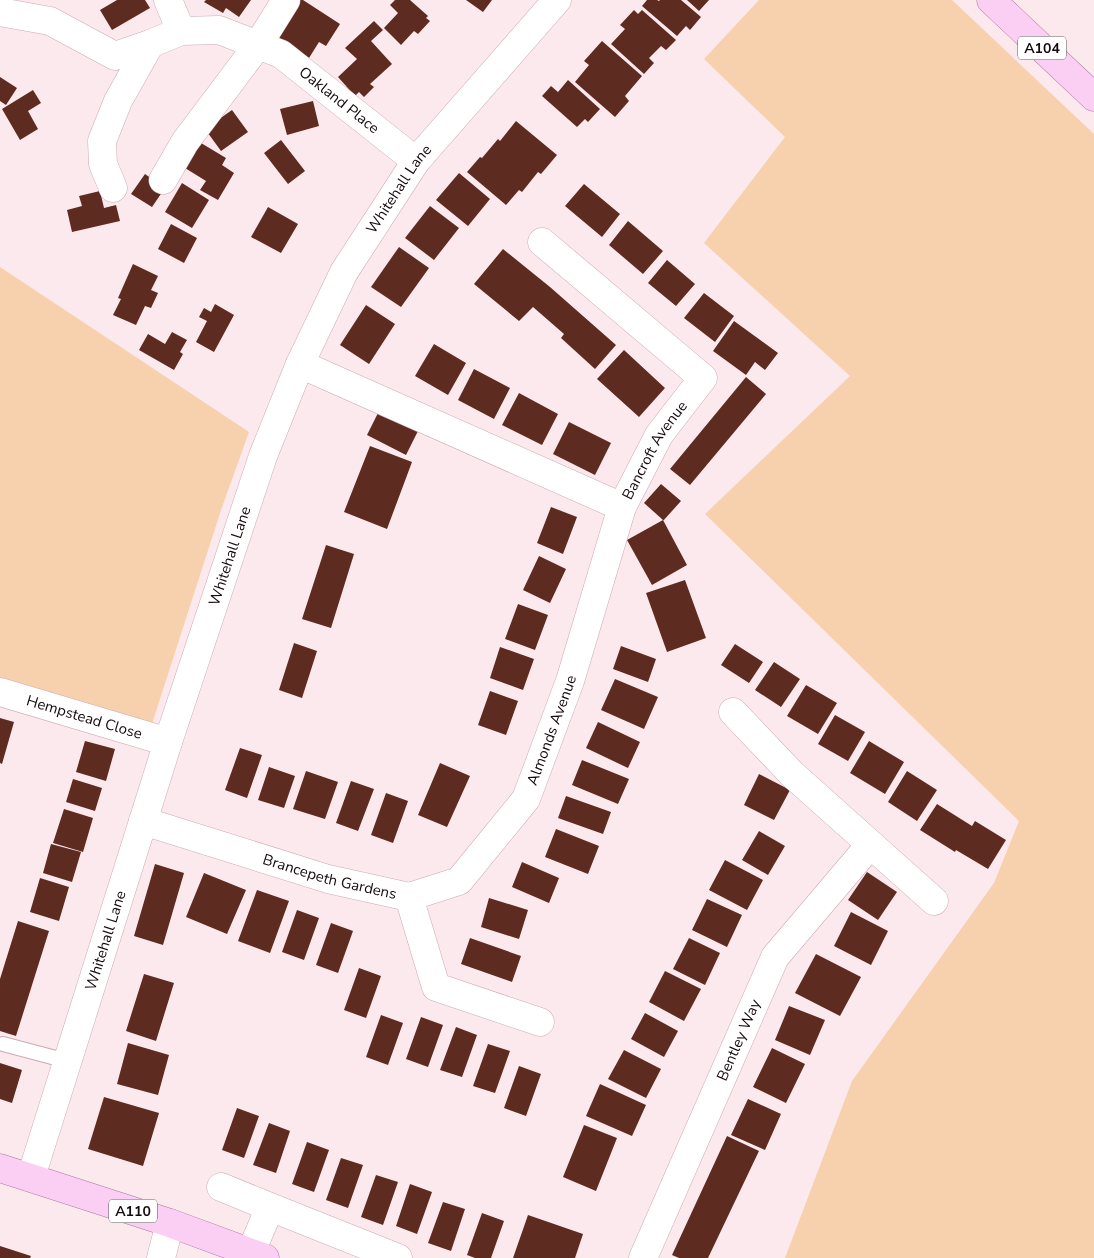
<svg xmlns="http://www.w3.org/2000/svg" width="1094" height="1258" viewBox="0 0 1094 1258" font-family="'Nunito Sans',sans-serif">
	<rect width="100%" height="100%" fill="#fce9ed"/>
	<path fill="#f7d0ad" d="M759 0H952L1094 134V1258H785L852 1081 994 883 1019 821 705 514 850 376 704 243 785 137 704 59Z
		M0 267 249 432 221 510 150 730 0 682Z"/>
	<path fill="#5e2b21" d="M117 0H145L150 8 112 30 100 10Z
		M206 0H251L239 17 226 8 223 13 204 2Z
		M296 0H303L340 24 326 46 319 42 309 58 273 36Z
		M395 0H410L428 16 426 18 430 21 418 34 414 31 401 45 384 28 398 13 390 5Z
		M466 0H492L483 12Z
		M647 0H657L659 1 660 0H681L701 17 690 30 686 26 677 36 642 6Z
		M687 0H709L699 11Z
		M634 10 638 14 642 10 676 40 666 50 661 46 649 58 654 63 644 74 611 44 625 29 620 25Z
		M374 21 383 30 371 41 392 64 370 84 374 87 364 97 359 92 355 96 338 77 357 59 345 48Z
		M602 41 642 76 625 96 629 101 615 117 575 82 589 65 584 61Z
		M0 77 17 88 6 105 0 101Z
		M568 80 600 109 588 122 585 119 577 127 542 96 551 86 558 92Z
		M33 90 41 103 28 111 38 129 20 140 2 109Z
		M313 101 319 126 287 135 280 109Z
		M232 110 248 132 221 151 205 129Z
		M516 121 557 155 541 174 538 172 522 192 519 190 506 205 467 172 480 157 482 158 498 139 500 141Z
		M281 140 305 171 288 184 264 153Z
		M201 143 226 158 222 165 234 173 218 200 200 190 206 181 185 168Z
		M459 173 490 199 468 226 436 200Z
		M145 174 165 188 152 207 131 194Z
		M182 183 209 200 192 228 165 212Z
		M584 184 620 214 602 237 565 206Z
		M100 191 104 208 116 205 120 221 72 232 67 210 82 206 79 196Z
		M430 206 459 228 434 260 405 238Z
		M268 207 298 224 281 253 251 237Z
		M628 221 663 251 643 274 609 245Z
		M171 224 197 238 184 263 158 249Z
		M399 247 429 268 401 307 371 287Z
		M503 249 550 287 616 345 595 369 561 338 564 334 533 307 519 321 474 284Z
		M667 260 695 284 676 306 648 283Z
		M133 264 158 276 151 290 158 293 151 308 145 306 136 325 113 315 121 299 118 298Z
		M704 293 734 316 715 342 684 318Z
		M215 304 234 315 214 352 196 342 207 321 199 317 204 308 211 312Z
		M366 305 395 324 369 364 340 345Z
		M734 321 778 353 765 370 755 362 746 375 713 351Z
		M172 332 187 340 180 352 183 354 174 370 139 350 148 334 165 344Z
		M434 344 466 363 448 395 415 376Z
		M624 350 665 388 639 417 597 379Z
		M474 369 510 388 494 419 458 400Z
		M746 377 766 394 690 485 670 469Z
		M519 393 558 414 542 445 502 425Z
		M379 411 418 431 406 455 367 435Z
		M569 422 611 443 595 475 553 454Z
		M370 446 412 462 387 529 344 512Z
		M661 484 681 501 663 521V520L687 565 652 585 627 540 663 520 644 503Z
		M551 507 577 517 563 554 537 543Z
		M326 545 354 554 331 628 302 619Z
		M539 556 566 569 550 603 523 590Z
		M685 580 706 638 667 652 646 593Z
		M518 604 548 615 535 650 505 639Z
		M294 643 317 651 302 698 279 690Z
		M735 644 763 662 749 683 721 665Z
		M621 646 656 659 648 682 613 669Z
		M500 647 534 659 523 690 490 678Z
		M774 662 800 679 781 707 755 690Z
		M615 679 658 697 644 729 601 710Z
		M806 685 837 703 818 734 787 716Z
		M490 691 518 701 506 735 478 725Z
		M835 715 865 732 848 761 818 744Z
		M0 718 14 722 2 764 0 763Z
		M598 722 640 742 628 768 586 748Z
		M85 741 115 749 106 781 76 772Z
		M869 741 904 762 885 794 850 773Z
		M240 748 262 755 247 798 225 790Z
		M582 760 629 779 618 804 572 785Z
		M440 763 470 776 447 827 418 815Z
		M269 767 295 776 284 808 258 800Z
		M306 771 338 782 325 819 293 809Z
		M907 771 937 790 917 821 888 802Z
		M759 774 790 790 774 820 744 805Z
		M73 779 102 788 95 811 66 802Z
		M351 781 374 789 358 831 336 823Z
		M386 793 408 801 393 843 371 835Z
		M566 796 611 812 603 834 558 818Z
		M937 804 972 826 975 821 1006 840 988 869 956 850 955 852 920 830Z
		M64 809 93 818 83 852 53 843Z
		M556 829 599 846 588 874 545 857Z
		M759 831 785 846 768 875 742 860Z
		M51 844 81 852 72 882 43 873Z
		M725 860 763 880 747 910 709 890Z
		M522 862 559 878 549 903 512 887Z
		M155 864 184 873 163 945 134 936Z
		M867 872 897 892 878 920 848 900Z
		M204 873 246 890 227 934 186 917Z
		M40 878 69 887 59 921 30 912Z
		M257 890 289 901 270 953 238 941Z
		M489 898 528 910 519 939 481 927Z
		M707 899 742 915 727 947 692 930Z
		M297 910 319 918 304 960 282 952Z
		M851 912 888 931 871 965 834 946Z
		M18 921 49 931 16 1036 0 1031V979Z
		M331 923 353 931 338 973 316 965Z
		M470 938 521 956 512 982 461 964Z
		M689 938 720 953 705 985 673 969Z
		M816 954 861 977 840 1016 795 993Z
		M359 968 381 976 366 1018 344 1010Z
		M665 971 701 989 684 1021 649 1002Z
		M144 974 174 983 156 1041 126 1031Z
		M789 1006 825 1020 810 1055 775 1040Z
		M645 1013 678 1031 664 1057 631 1039Z
		M381 1015 403 1023 388 1065 366 1057Z
		M421 1017 443 1025 428 1067 406 1059Z
		M456 1027 477 1035 462 1077 440 1070Z
		M128 1043 169 1055 158 1095 117 1084Z
		M488 1044 510 1051 495 1093 473 1086Z
		M772 1048 805 1064 786 1103 753 1087Z
		M624 1050 661 1069 646 1098 608 1079Z
		M0 1063 22 1070 12 1103 0 1099Z
		M519 1066 541 1074 526 1116 504 1108Z
		M600 1084 646 1105 632 1136 586 1116Z
		M104 1097 159 1113 143 1166 88 1149Z
		M748 1099 781 1114 765 1150 731 1135Z
		M237 1108 259 1116 244 1158 222 1150Z
		M269 1123 290 1131 276 1173 253 1165Z
		M584 1125 617 1138 596 1191 563 1177Z
		M727 1136 759 1151 708 1258H679L672 1255Z
		M307 1142 329 1150 314 1192 292 1184Z
		M341 1158 363 1165 348 1208 326 1200Z
		M376 1175 398 1182 383 1225 361 1217Z
		M410 1184 432 1192 417 1234 396 1226Z
		M443 1202 465 1209 451 1251 428 1243Z
		M482 1213 504 1221 491 1258H475L467 1255Z
		M528 1215 583 1234 575 1258H513Z
		M0 1246 31 1256 30 1258H0Z"/>
	<g fill="none" stroke-linecap="round" stroke-linejoin="round">
		<g stroke="#caabb3" stroke-width="16">
			<path id="service" d="M3 1044 67 1061"/>
		</g>
		<g stroke="#caabb3" stroke-width="29">
			<g id="minor">
				<path d="M168 0 181 31"/>
				<path id="s1" d="M0 12 50 21 115 56 150 44 181 31 219 30 281 54 416 161"/>
				<path d="M163 180 185 142 258 45 286 0"/>
				<path d="M113 188 103 164 102 141 118 101 150 44"/>
				<path id="s2" d="M300 364 622 507 659 435 703 378 542 242"/>
				<path id="s3" d="M0 692 168 742"/>
				<path d="M733 712 792 774 934 901"/>
				<path id="s4" d="M143 821 328 879 409 897 436 987 540 1022"/>
				<path id="s5" d="M409 897 459 881 526 799 570 681 622 507"/>
				<path id="s6" d="M31 1177 168 742 263 456 300 364 344 272 416 161 557 0"/>
				<path d="M221 1187 270 1207"/>
				<path d="M251 1252 270 1207 398 1258"/>
				<path d="M161 1258 170 1223"/>
				<path id="s7" d="M643 1258 775 957 870 845"/>
			</g>
		</g>
		<g stroke="#a9769f" stroke-width="29">
			<path id="primary" d="M991 0 1094 97
				M0 1168 170 1223 265 1258"/>
		</g>
		<use href="#service" stroke="#fff" stroke-width="14"/>
		<use href="#minor" stroke="#fff" stroke-width="28"/>
		<use href="#primary" stroke="#fbcff4" stroke-width="28"/>
	</g>
	<g text-anchor="middle" dominant-baseline="central" stroke-width="5" stroke-linejoin="round" paint-order="stroke">
		<g fill="#fff" stroke="#5b5456" stroke-width="1">
			<rect x="1018" y="36.5" width="48" height="23" rx="4"/>
			<rect x="109" y="1199.5" width="48" height="23" rx="4"/>
		</g>
		<g font-size="14" font-weight="bold" fill="#150b0d">
			<text x="1042" y="48">A104</text>
			<text x="133" y="1211">A110</text>
		</g>
		<g font-size="15" fill="#150b0d" stroke="#fff">
			<text stroke="none"><textPath href="#s1" startOffset="374">Oakland Place</textPath></text>
			<text stroke="none"><textPath href="#s6" startOffset="1058">Whitehall Lane</textPath></text>
			<text stroke="none"><textPath href="#s2" startOffset="418">Bancroft Avenue</textPath></text>
			<text stroke="none"><textPath href="#s6" startOffset="652">Whitehall Lane</textPath></text>
			<text stroke="none"><textPath href="#s3" startOffset="88">Hempstead Close</textPath></text>
			<text stroke="none"><textPath href="#s5" startOffset="232">Almonds Avenue</textPath></text>
			<text stroke="none"><textPath href="#s4" startOffset="195">Brancepeth Gardens</textPath></text>
			<text stroke="none"><textPath href="#s6" startOffset="248">Whitehall Lane</textPath></text>
			<text stroke="none"><textPath href="#s7" startOffset="238">Bentley Way</textPath></text>
		</g>
	</g>
</svg>
